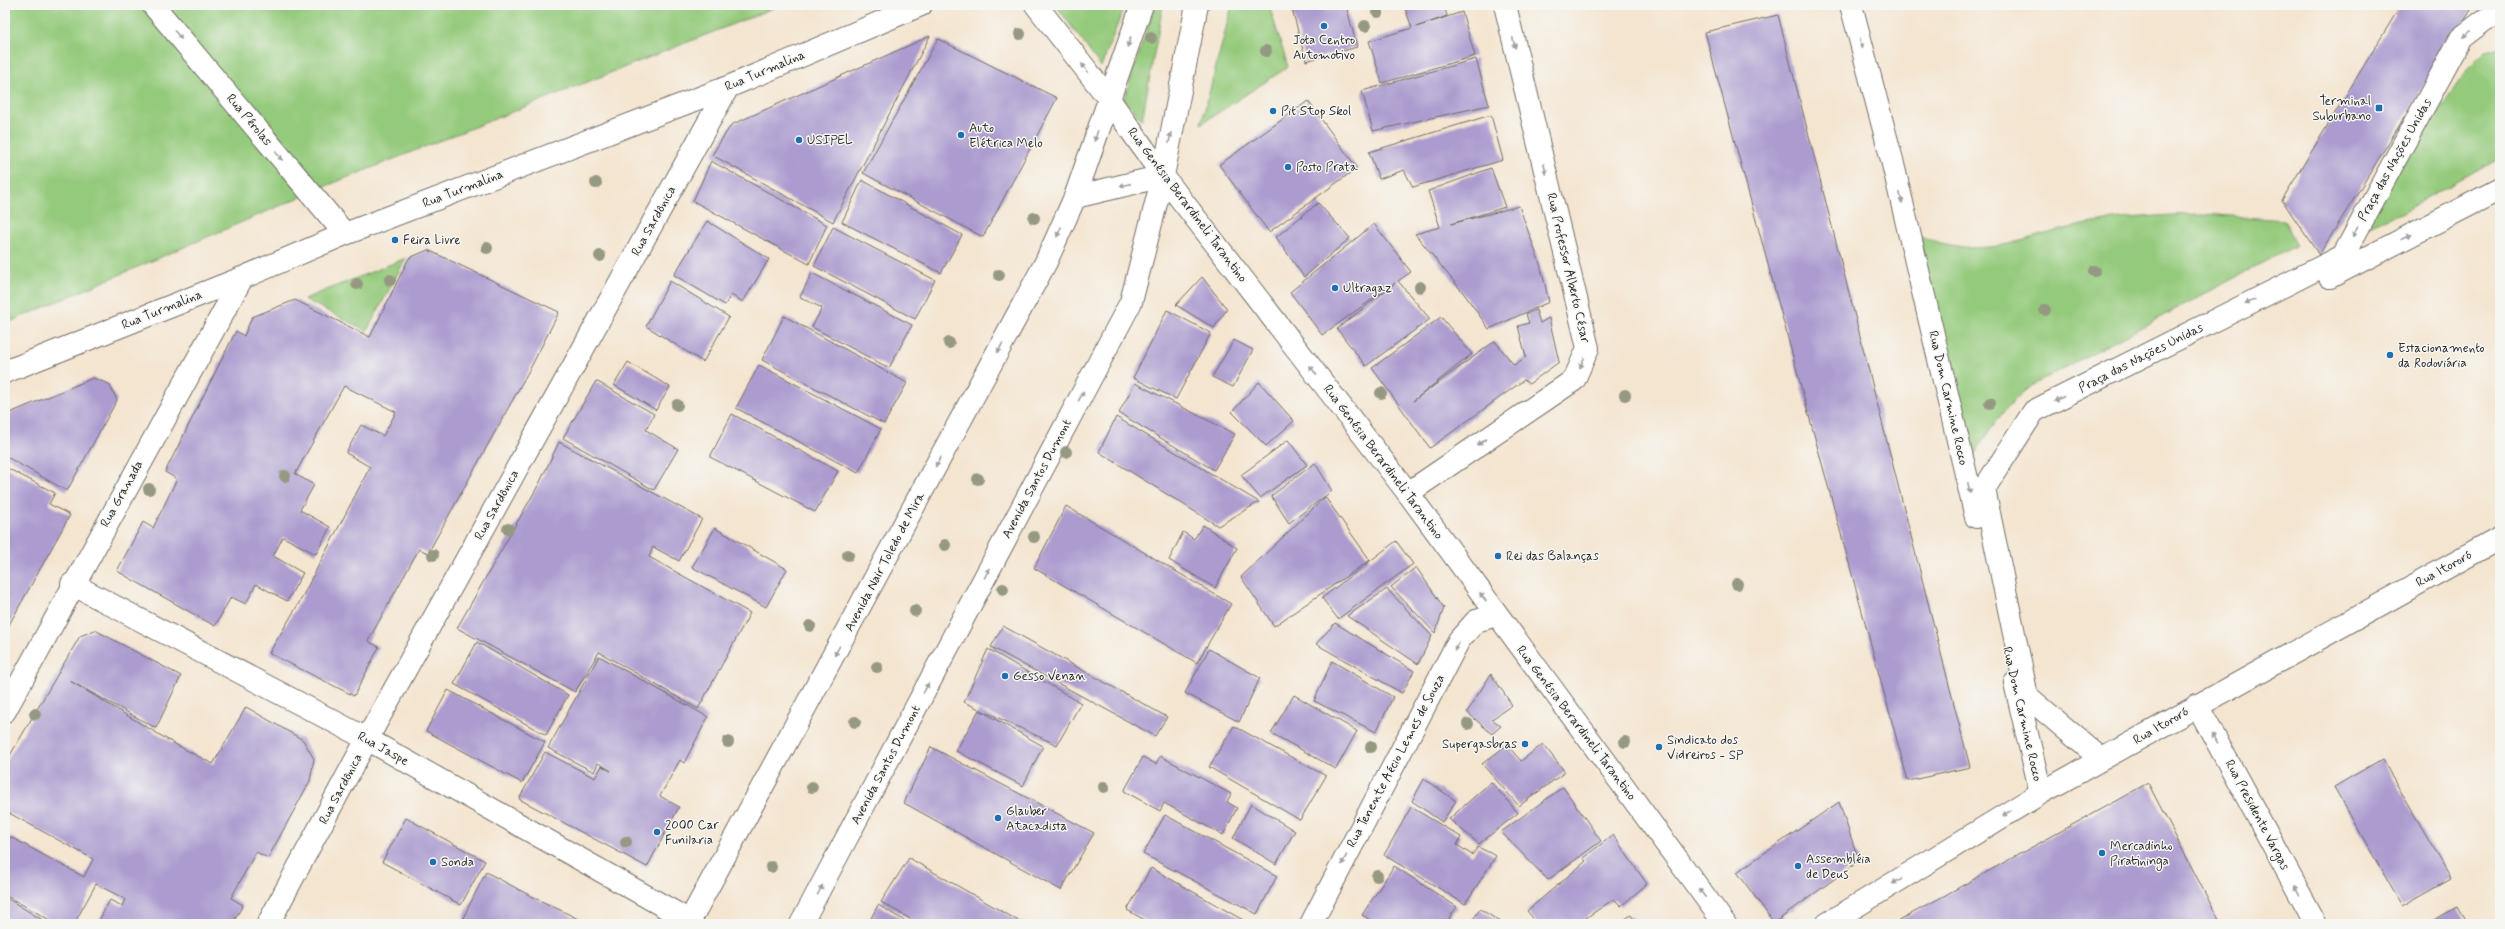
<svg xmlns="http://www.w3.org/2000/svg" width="2505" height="929" viewBox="0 0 2505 929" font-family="Mynerve,sans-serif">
	<rect width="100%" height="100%" fill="#f6f6f2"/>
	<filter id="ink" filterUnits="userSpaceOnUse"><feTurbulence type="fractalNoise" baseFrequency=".025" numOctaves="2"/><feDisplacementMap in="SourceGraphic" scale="8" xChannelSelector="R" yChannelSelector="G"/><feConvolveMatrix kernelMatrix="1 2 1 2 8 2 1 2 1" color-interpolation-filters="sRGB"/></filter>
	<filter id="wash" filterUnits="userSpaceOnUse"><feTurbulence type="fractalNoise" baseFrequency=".012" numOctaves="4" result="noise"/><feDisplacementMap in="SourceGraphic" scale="16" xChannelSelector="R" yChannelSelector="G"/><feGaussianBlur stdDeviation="0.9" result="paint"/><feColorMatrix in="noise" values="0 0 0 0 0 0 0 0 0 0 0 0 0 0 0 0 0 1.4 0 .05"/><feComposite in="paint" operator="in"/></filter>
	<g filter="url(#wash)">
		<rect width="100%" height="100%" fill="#f4e5d0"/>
		<path fill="#94ca7c" stroke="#607a54" d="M5 5H781L326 186 5 324Z
			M1056 5H1125L1101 67Z
			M1155 5H1163L1142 120 1124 99Z
			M1232 5H1269L1288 67 1201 124Z
			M2500 45V157L2403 212 2361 229 2393 177 2467 70 2487 50Z
			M2205 214 2284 220 2297 245 2032 385C2004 406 1987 431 1971 462L1919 236C1987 261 2013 240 2078 226 2120 217 2163 215 2205 214Z
			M406 258 367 331 304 299Z"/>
		<g id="blocks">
			<path fill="#ab9bcf" d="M1291 5H1346L1357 47 1306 61Z
				M1404 5H1444L1447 16 1416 27 1462 12 1475 56 1382 83 1369 41 1412 28Z
				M2401 5H2474L2319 255 2282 200Z
				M1778 15 1970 767 1908 781 1705 32Z
				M930 36 833 222 712 155 731 125Z
				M938 39 1057 98 983 237 863 173Z
				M1476 59 1489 105 1373 131 1362 91Z
				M1308 101 1357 168 1269 232 1219 165Z
				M1491 115 1503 160 1413 187 1404 170 1379 179 1369 152Z
				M711 161 827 225 809 264 693 201Z
				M1491 168 1505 207 1451 224 1519 206 1540 264 1549 302 1489 329 1465 295 1415 234 1440 227 1428 191Z
				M862 180 962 235 941 273 842 222Z
				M1318 203 1350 238 1304 277 1276 237Z
				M707 221 769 259 743 302 731 295 725 305 674 275Z
				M1374 224 1411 272 1398 281 1430 319 1366 366 1337 329 1395 283 1322 335 1290 292Z
				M833 227 935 280 915 319 814 266Z
				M428 250 559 312 532 365 428 553 419 549 368 641 379 647 354 696 269 653 299 603 370 467 346 453 361 425 383 436 396 412 344 386 295 474 314 485 300 510 330 527 316 554 283 537 273 556 303 573 287 601 256 584 246 604 231 597 215 626 117 571 143 522 153 528 177 479 165 472 236 331 244 336 252 317 295 300 370 337 409 258Z
				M812 273 912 325 889 368 812 327 822 308 800 297Z
				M1202 277 1227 309 1214 328 1176 305Z
				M670 281 729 317 703 362 646 326Z
				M1167 310 1211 333 1176 399 1133 378Z
				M1536 310 1540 323 1549 318 1559 362 1529 384 1524 380 1430 448 1372 368 1441 317 1472 354 1413 401 1495 341 1514 365 1526 357 1518 326 1529 323 1526 314Z
				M784 316 907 383 884 424 762 360Z
				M1234 340 1253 350 1233 387 1212 377Z
				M628 362 670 387 656 410 614 385Z
				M759 365 881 429 858 473 736 408Z
				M93 378 109 384 117 400 67 491 5 456V415Z
				M596 381 654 414 646 430 678 449 654 490 563 438Z
				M1259 382 1294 421 1266 446 1232 412Z
				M1135 383 1235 434 1214 470 1119 413Z
				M732 414 838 471 815 512 710 457Z
				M1116 417 1259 502 1218 526 1099 452Z
				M1288 440 1307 465 1260 498 1241 475Z
				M559 442 702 519 679 561 653 547 649 557 750 613 698 709 599 652 575 692 457 628 539 484Z
				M1315 463 1332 491 1289 523 1271 496Z
				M7 468 55 493 49 504 70 515 5 632V471Z
				M1325 497 1370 560 1274 626 1241 577Z
				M1066 506 1231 604 1197 663 1034 568Z
				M1203 525 1237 548 1215 588 1169 560 1183 532 1194 539Z
				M715 528 787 569 766 607 692 567Z
				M1396 541 1413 564 1338 619 1322 598Z
				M1416 567 1444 608 1435 633 1391 587Z
				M1387 589 1432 636 1418 664 1347 616Z
				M1335 623 1414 671 1402 693 1316 644Z
				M1003 626 1167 717 1155 736 991 647Z
				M95 630 181 676 156 728 70 681 173 743 213 764 246 707 303 740 314 759 310 781 268 858 256 852 231 898 243 905 232 924H97L110 900 122 906 125 899 96 884 74 924H57L5 895V834L84 877 93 859 9 813 5 821V764L80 636Z
				M477 642 568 695 546 735 454 684Z
				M988 649 1081 703 1057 745 964 702Z
				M1209 649 1260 678 1239 722 1185 693Z
				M599 656 708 717 684 763 680 760 660 796 679 807 647 867 519 799 545 752 595 778 602 766 611 771 598 763 594 772 548 748Z
				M1332 661 1393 697 1376 732 1314 701Z
				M1491 674 1512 705 1492 719 1501 726 1492 734 1467 712Z
				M448 690 545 742 522 783 426 731Z
				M1294 695 1357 731 1336 769 1271 733Z
				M979 710 1043 746 1023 786 956 751Z
				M1234 726 1326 776 1300 820 1209 767Z
				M1543 744 1565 772 1519 806 1482 764 1507 745 1521 761Z
				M931 747 1094 833 1061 890 904 803Z
				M1160 756 1231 794 1227 802 1237 808 1223 835 1164 803 1160 811 1124 791 1143 757 1156 764Z
				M2382 759 2451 878 2402 906 2334 787Z
				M1424 779 1456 801 1442 822 1412 801Z
				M1491 782 1518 813 1479 844 1449 819Z
				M2148 783 2221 924H1893Z
				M1563 787 1601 841 1548 880 1501 832Z
				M1839 802 1859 861 1774 923 1737 872Z
				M1251 804 1295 831 1276 864 1233 838Z
				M1411 807 1461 837 1457 845 1472 855 1478 847 1496 856 1465 904 1384 855Z
				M1165 815 1277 876 1257 914 1143 854Z
				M406 818 485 861 461 905 382 862Z
				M1613 835 1647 884 1621 906 1614 899 1577 924H1538L1527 911 1586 861 1583 858Z
				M909 858 1024 924H919L881 902Z
				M1394 866 1457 907 1449 918 1456 924H1377L1362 915Z
				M1151 868 1250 924H1152L1127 910Z
				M486 872 529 895 589 924H475L463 918Z
				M5 897 49 924H5Z
				M878 905 910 924H868Z
				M2458 907 2467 924H2426Z
				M1480 909 1504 924H1470Z
				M1631 915 1637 924H1618Z"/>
		</g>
	</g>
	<g filter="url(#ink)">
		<use href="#blocks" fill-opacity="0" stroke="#716c65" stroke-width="1"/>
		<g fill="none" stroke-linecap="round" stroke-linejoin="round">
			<g stroke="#716c65" stroke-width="24">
				<path id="minor" d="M153 5 345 234
					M1036 5 1109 99
					M1851 5 1892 160 1976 517
					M2330 277 2500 189
					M5 372 242 278 345 234 728 87 921 5
					M1408 493 1574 380 1588 348 1505 5
					M72 584 367 739 690 921
					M2015 683 2041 793
					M2197 705 2316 924
					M5 711 242 278
					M2101 759 2027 696 1984 489 2034 411 2343 256 2461 38 2486 19 2500 15
					M268 924 367 739 728 87
					M1311 924 1459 640 1476 621 1497 615
					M1827 924 2041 793 2500 538"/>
			</g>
			<g stroke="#716c65" stroke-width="24">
				<path id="major" d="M1109 99 1163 176 1408 493 1725 924
					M1075 197 1163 176
					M688 924 1046 262 1075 197 1142 5
					M801 924 1131 302 1163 176 1197 5"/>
			</g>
			<use href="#minor" stroke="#fff" stroke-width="22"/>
			<use href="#major" stroke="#fff" stroke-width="22"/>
		</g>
		<g fill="#969982">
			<circle cx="1378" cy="12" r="6"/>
			<circle cx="1365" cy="26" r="6"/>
			<circle cx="1020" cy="34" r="6"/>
			<circle cx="1151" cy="38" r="6"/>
			<circle cx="1266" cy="51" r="6"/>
			<circle cx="596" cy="183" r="6"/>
			<circle cx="1034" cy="218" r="6"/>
			<circle cx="487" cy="248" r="6"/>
			<circle cx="600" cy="256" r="6"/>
			<circle cx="2094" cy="271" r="6"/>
			<circle cx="999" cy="275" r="6"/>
			<circle cx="390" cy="280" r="6"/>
			<circle cx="357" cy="284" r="6"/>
			<circle cx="1420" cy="287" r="6"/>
			<circle cx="2045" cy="310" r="6"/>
			<circle cx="949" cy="343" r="6"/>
			<circle cx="1381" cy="393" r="6"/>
			<circle cx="1625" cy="395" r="6"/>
			<circle cx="1990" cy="403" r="6"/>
			<circle cx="677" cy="405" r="6"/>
			<circle cx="1066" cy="452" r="6"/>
			<circle cx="285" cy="476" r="6"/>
			<circle cx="978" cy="479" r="6"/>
			<circle cx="149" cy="489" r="6"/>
			<circle cx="508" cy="529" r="6"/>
			<circle cx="1034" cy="537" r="6"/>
			<circle cx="945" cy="545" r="6"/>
			<circle cx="433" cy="555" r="6"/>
			<circle cx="848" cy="555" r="6"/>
			<circle cx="1737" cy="584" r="6"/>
			<circle cx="1003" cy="589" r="6"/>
			<circle cx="915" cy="611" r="6"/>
			<circle cx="810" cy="626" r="6"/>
			<circle cx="877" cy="667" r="6"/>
			<circle cx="35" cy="714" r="6"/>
			<circle cx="855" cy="722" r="6"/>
			<circle cx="1468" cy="724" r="6"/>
			<circle cx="728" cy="742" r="6"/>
			<circle cx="1625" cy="742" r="6"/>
			<circle cx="1371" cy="747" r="6"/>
			<circle cx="812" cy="787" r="6"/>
			<circle cx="1104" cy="787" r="6"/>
			<circle cx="626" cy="842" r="6"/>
			<circle cx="771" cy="867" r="6"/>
			<circle cx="1377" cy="876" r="6"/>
		</g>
		<defs><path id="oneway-solid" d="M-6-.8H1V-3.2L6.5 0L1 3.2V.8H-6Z"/></defs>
		<g fill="#a0a0a0">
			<use href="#oneway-solid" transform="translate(2467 34) rotate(143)"/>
			<use href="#oneway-solid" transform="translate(178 35) rotate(50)"/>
			<use href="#oneway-solid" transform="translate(1129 42) rotate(109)"/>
			<use href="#oneway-solid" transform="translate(1514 43) rotate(76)"/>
			<use href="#oneway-solid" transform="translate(1861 43) rotate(75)"/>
			<use href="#oneway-solid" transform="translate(1085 68) rotate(-128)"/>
			<use href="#oneway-solid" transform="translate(1096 136) rotate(109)"/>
			<use href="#oneway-solid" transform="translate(1170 138) rotate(-79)"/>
			<use href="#oneway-solid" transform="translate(279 156) rotate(50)"/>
			<use href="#oneway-solid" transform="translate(1545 169) rotate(76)"/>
			<use href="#oneway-solid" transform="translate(1125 185) rotate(167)"/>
			<use href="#oneway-solid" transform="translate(1901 198) rotate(77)"/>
			<use href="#oneway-solid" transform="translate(1059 232) rotate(114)"/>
			<use href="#oneway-solid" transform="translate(2355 232) rotate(119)"/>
			<use href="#oneway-solid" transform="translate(2406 237) rotate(-27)"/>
			<use href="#oneway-solid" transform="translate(2250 302) rotate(153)"/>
			<use href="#oneway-solid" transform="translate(1000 348) rotate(118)"/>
			<use href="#oneway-solid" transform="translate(1582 363) rotate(113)"/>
			<use href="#oneway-solid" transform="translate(1313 370) rotate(-128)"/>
			<use href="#oneway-solid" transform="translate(1081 396) rotate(-62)"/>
			<use href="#oneway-solid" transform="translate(2059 399) rotate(153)"/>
			<use href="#oneway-solid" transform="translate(1482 442) rotate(146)"/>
			<use href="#oneway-solid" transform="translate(938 462) rotate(118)"/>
			<use href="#oneway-solid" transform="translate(1969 488) rotate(77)"/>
			<use href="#oneway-solid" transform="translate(987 573) rotate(-62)"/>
			<use href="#oneway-solid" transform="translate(1483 597) rotate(-126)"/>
			<use href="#oneway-solid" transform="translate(1457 646) rotate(118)"/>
			<use href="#oneway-solid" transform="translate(837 651) rotate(118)"/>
			<use href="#oneway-solid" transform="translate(926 688) rotate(-62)"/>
			<use href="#oneway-solid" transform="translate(2215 738) rotate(-118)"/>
			<use href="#oneway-solid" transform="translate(2007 813) rotate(148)"/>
			<use href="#oneway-solid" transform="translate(1344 860) rotate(118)"/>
			<use href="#oneway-solid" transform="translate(1897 881) rotate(148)"/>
			<use href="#oneway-solid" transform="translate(820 890) rotate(-62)"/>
			<use href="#oneway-solid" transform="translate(2297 890) rotate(-118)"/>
			<use href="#oneway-solid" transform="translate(1702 893) rotate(-127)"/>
		</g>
	</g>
	<g fill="#1f6fb2" stroke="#f6f6f2" stroke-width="1.5">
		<circle cx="1324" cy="26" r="4"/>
		<rect x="2375" y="104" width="8" height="8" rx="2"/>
		<circle cx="1273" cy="111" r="4"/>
		<circle cx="961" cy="135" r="4"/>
		<circle cx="799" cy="140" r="4"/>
		<circle cx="1288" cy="167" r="4"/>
		<circle cx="395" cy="240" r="4"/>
		<circle cx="1335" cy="288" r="4"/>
		<circle cx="2390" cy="355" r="4"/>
		<circle cx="1498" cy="556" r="4"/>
		<circle cx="1005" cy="676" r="4"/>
		<circle cx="1525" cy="744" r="4"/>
		<circle cx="1659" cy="747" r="4"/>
		<circle cx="998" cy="818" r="4"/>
		<circle cx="657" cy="832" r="4"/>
		<circle cx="2102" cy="853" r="4"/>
		<circle cx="433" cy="862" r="4"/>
		<circle cx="1798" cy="866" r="4"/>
	</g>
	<g text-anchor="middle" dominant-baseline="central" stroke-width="3" stroke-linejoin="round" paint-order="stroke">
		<g font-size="13" fill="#2b2b2b" stroke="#f6f6f2" text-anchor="start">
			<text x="1324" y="40" text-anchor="middle">Jota Centro<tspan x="1324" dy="15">Automotivo</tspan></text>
			<text x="2371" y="101" text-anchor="end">Terminal<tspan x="2371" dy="15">Suburbano</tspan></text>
			<text x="1281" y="111">Pit Stop Skol</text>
			<text x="969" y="128">Auto<tspan x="969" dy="15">Elétrica Melo</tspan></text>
			<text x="807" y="140">USIPEL</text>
			<text x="1296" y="167">Posto Prata</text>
			<text x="403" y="240">Feira Livre</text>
			<text x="1343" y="288">Ultragaz</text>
			<text x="2398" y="348">Estacionamento<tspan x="2398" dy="15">da Rodoviária</tspan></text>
			<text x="1506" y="556">Rei das Balanças</text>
			<text x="1013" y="676">Gesso Venan</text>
			<text x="1667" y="740">Sindicato dos<tspan x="1667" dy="15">Vidreiros - SP</tspan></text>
			<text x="1517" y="744" text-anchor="end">Supergasbras</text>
			<text x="1006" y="811">Glauber<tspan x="1006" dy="15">Atacadista</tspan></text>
			<text x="665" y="825">2000 Car<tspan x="665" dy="15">Funilaria</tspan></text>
			<text x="2110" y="846">Mercadinho<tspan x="2110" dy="15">Piratininga</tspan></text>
			<text x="1806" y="859">Assembléia<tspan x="1806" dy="15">de Deus</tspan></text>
			<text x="441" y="862">Sonda</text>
		</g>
		<g font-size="13" fill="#2b2b2b" stroke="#f6f6f2">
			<text transform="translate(765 71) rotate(-23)">Rua Turmalina</text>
			<text transform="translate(249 120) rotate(50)">Rua Pérolas</text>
			<text transform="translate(2395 160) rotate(-61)">Praça das Nações Unidas</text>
			<text transform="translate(463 189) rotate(-21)">Rua Turmalina</text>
			<text transform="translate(1187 205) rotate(53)">Rua Genésia Berardineli Tarantino</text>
			<text transform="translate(654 221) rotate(-61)">Rua Sardônica</text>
			<text transform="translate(1568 268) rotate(77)">Rua Professor Alberto César</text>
			<text transform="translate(162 310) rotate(-22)">Rua Turmalina</text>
			<text transform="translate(2141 358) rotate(-27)">Praça das Nações Unidas</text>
			<text transform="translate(1948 398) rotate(77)">Rua Dom Carmine Rocco</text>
			<text transform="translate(1383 462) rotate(53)">Rua Genésia Berardineli Tarantino</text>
			<text transform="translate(1037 479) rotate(-62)">Avenida Santos Dumont</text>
			<text transform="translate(122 494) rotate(-61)">Rua Granada</text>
			<text transform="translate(497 505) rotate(-61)">Rua Sardônica</text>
			<text transform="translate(885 562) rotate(-62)">Avenida Nair Toledo de Mira</text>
			<text transform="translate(2444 569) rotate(-29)">Rua Itororó</text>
			<text transform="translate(2022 714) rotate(77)">Rua Dom Carmine Rocco</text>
			<text transform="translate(1576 723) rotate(53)">Rua Genésia Berardineli Tarantino</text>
			<text transform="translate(2161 726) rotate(-30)">Rua Itororó</text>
			<text transform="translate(383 749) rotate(29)">Rua Jaspe</text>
			<text transform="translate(1396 761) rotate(-62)">Rua Tenente Aécio Lemes de Souza</text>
			<text transform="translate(886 765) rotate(-62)">Avenida Santos Dumont</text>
			<text transform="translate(341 789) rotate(-62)">Rua Sardônica</text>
			<text transform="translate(2257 815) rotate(62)">Rua Presidente Vargas</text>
		</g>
	</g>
	<rect width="2505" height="929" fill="none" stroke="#f6f6f2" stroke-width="20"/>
</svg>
